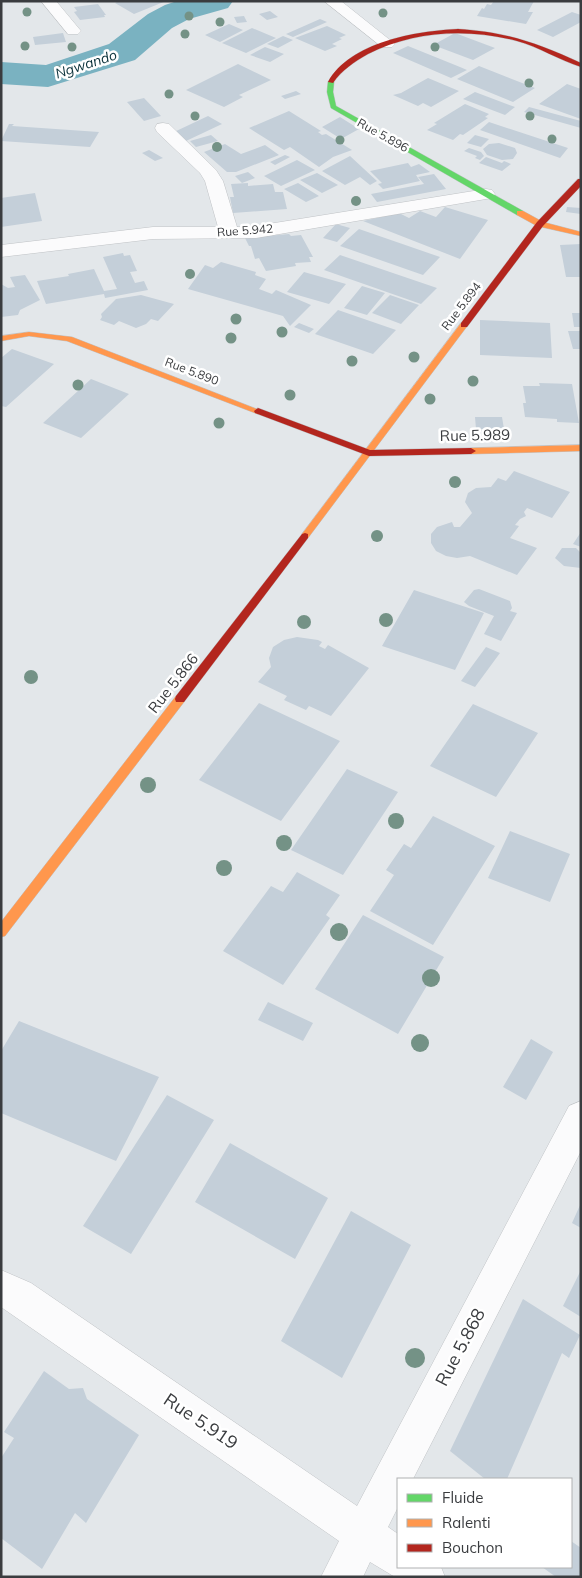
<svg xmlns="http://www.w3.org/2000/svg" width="582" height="1578" viewBox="0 0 582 1578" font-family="Mulish,sans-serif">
	<rect width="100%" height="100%" fill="#e3e7ea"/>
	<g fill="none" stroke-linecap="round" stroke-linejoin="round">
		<path fill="#7ab2c1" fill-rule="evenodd" d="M177 1H233L228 8 189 19 172 28 135 60 48 87 1 84V62L46 65 109 44 148 14 165 5Z"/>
	</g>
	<path fill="#c4cfd9" d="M119 1H166L134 14 115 3Z
		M494 1H534L528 12H533L526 24 477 16 482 8 484 9 487 4 491 5Z
		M98 4 106 15H104L105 17 80 20 74 12 77 11 74 7Z
		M270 11 278 17 267 20 259 14Z
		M572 12 581 15V22L553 37 537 30Z
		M244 16 247 22 237 23 234 17Z
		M320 19 327 22 293 37 286 34Z
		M229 24 243 30 220 42 205 35Z
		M327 26 346 35 339 38 342 39 332 44 337 46 325 51 295 38Z
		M252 28 276 38 246 53 222 43Z
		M63 33 66 42 35 45 33 37Z
		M455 33 495 48 473 60 433 45Z
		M283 36 293 40 278 48 267 44Z
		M408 46 460 67 467 70 451 78 393 53Z
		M265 47 284 54 270 62 250 55Z
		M238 64 271 80 239 95 243 97 224 107 186 90Z
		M479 66 535 88 513 102 457 79Z
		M428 78 459 91 431 107 423 103 418 106 393 95 401 93Z
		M567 84 581 89V119L539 104Z
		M296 91 301 94 285 99 281 96Z
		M475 92 515 107 505 115 463 99Z
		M144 98 161 116 144 121 127 102Z
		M465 104 489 114 485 117 488 118 463 135 460 134 453 140 427 130 437 124 434 123Z
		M529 107 581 121V128L524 112Z
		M289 111 321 131 318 132 322 135 326 134 352 150 333 157 319 167 290 147 284 150 249 128Z
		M208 116 222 124 186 141 172 133Z
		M340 117 359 129 341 139 322 127Z
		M489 122 568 148 560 158 480 130Z
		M9 124H14L12 126 99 132 90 147 1 141Z
		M211 135 218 141 196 147 190 141Z
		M475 135 489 139 481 147 467 143Z
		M499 143 515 148 517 153 513 159 502 160 487 155 483 149 489 144Z
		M225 144 241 154 265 145 279 155 236 172H227L204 152Z
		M469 148 481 152 484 156 480 160 475 158 477 156 464 151Z
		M149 150 163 158 155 161 142 153Z
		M285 155 290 157 275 165 270 162Z
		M350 156 377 181 370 185 360 177 345 185 322 171Z
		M486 157 502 163 504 161 511 164 502 171 479 163Z
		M297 160 315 170 281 186 264 176Z
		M408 163 411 167 419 164 430 172 416 175 420 181 383 189 378 184 382 183 370 171Z
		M248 172 255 178 242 183 235 176Z
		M317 173 338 185 322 193 300 180Z
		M434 174 446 189 377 202 371 194 424 184 418 177Z
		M248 183V186L273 184 275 192H283L287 209 233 213 230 197H234L231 184Z
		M298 183 319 196 306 202 284 189Z
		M35 193 42 221 1 227V198Z
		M445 207 488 220 460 259 363 221 399 213 409 218 420 211 436 217Z
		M567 207 581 208V214L566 212Z
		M336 224 350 228 337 242 323 238Z
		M359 229 440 257 423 275 340 246Z
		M289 234 291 236 301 235 313 257H309L311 262 295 263 296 266 266 271 259 258 255 259 251 246H249L245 238Z
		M581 244V277H566L560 245Z
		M123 253 124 256 130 255 137 271 130 272 135 283 144 281 148 290 105 298 104 294 46 304 37 281 69 276 68 274 94 269 104 291 117 289 103 257Z
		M340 255 437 288 421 304 324 270Z
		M221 262 256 272 255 275 266 279 259 289 272 294 276 290 311 305 290 326 283 316 188 289 205 265 213 268Z
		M304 272 346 284 329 304 287 292Z
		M25 275 40 300 20 310 18 315 1 317V284L8 288 15 287 10 277Z
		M362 286 385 293 367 315 344 308Z
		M141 295 174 304 158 321 151 319 146 324 136 328 119 321 114 325 100 320 102 317 101 314 116 299Z
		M390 295 419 305 401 324 372 313Z
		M338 310 396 330 373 354 315 334Z
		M572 313H581V327H574Z
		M480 320 550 323 552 358 480 355Z
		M299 323 314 329 309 333 294 327Z
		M568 331H581V349H573Z
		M12 349 54 364 6 407 1 406V358Z
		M91 379 129 394 81 438 43 423Z
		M539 383 572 384 579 423 557 422V419L525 417 523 403H526L523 386H540Z
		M475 417H502L504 429H476Z
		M514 471 570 492 552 518 527 508 524 512 526 516 520 519 515 525 519 526 510 538 537 548 517 575 470 556 457 558 446 556 436 551 431 543V534L437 527 452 522 454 527H460L472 513 465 502 468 493 476 488 491 487 498 478 506 481Z
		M581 532V547L573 544Z
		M562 548H576L581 553V568L564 566 555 558Z
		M479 589 510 601 512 608 510 611 517 613 501 641 484 634 494 616 469 606 464 602 474 590Z
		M414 590 484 613 455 670 382 646Z
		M297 637 318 640 322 642 319 646 325 649 328 645 369 668 331 716 309 706 306 710 284 700 287 696 258 682 271 667 269 658 273 647 284 640Z
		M486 647 500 653 475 687 461 681Z
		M259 703 340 741 281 821 199 780Z
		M473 704 538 733 496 797 430 766Z
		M347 769 398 792 343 875 291 850Z
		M433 816 495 846 433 945 370 911 394 875 386 870 404 844 411 848Z
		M510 831 570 854 550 902 488 878Z
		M297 872 340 895 326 915 330 918 283 985 223 951 271 886 283 892Z
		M363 915 444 957 398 1034 315 989Z
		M268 1002 313 1023 303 1041 258 1020Z
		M19 1021 159 1077 116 1161 1 1113V1051Z
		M531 1039 553 1052 526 1100 503 1087Z
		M167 1095 214 1120 131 1254 83 1226Z
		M230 1143 328 1198 295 1259 195 1202Z
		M581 1203V1228L572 1223Z
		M351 1211 411 1245 342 1378 281 1341Z
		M581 1270V1317L563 1306Z
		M523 1299 580 1335 569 1358 562 1353 507 1479H485L450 1451Z
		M44 1371 69 1389 83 1388 87 1399 139 1435 86 1523 75 1513 42 1569 1 1538V1458L14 1438 4 1432Z
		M571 1541 581 1548V1577H556L542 1567H571Z"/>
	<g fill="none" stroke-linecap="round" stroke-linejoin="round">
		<g stroke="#c0c3c6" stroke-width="1">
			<path id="street" d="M41 1H56L81 31 78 34H68Z
				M324 1H341L395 44 392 47H382Z
				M163 123 169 124 216 170 223 181 237 227 256 226 486 189 492 190 495 194 492 198 486 199 256 238 153 239 1 257V245L153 227H218L205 181 200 173 157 132 155 128 157 124Z
				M581 1101V1151L413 1479H398V1507L388 1527 398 1534V1567H441L445 1577H395L370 1562 363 1577H321L339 1541 1 1307V1270L31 1283 357 1506 569 1106Z"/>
		</g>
		<g stroke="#c0c3c6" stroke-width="1">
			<path id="fast" d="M331 80 334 82 333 92 336 106 523 211V215H517L331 108 327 92 328 82Z"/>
		</g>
		<g stroke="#c0c3c6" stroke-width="1">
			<path id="slow" d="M517 211H523L543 222 581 232V236L537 226 517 215Z
				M461 323 468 325 308 538H302V534Z
				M29 332 72 337 262 411 258 414 255 413 67 341 29 336 1 341V336Z
				M581 445V451L471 454 466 451 471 448Z
				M180 695 185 699 184 702 5 936 1 937V922L176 696Z"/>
		</g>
		<g stroke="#c0c3c6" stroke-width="1">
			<path id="jam" d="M458 29C507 32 537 43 581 63V67C559 60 539 47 517 41 467 28 414 31 368 54 354 62 342 70 333 83L328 82C350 42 416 31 458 29Z
				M578 179H581V186L543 226 467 327H461V323L537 222Z
				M258 408 370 450 471 448 476 451 471 454 369 456 255 413 254 411Z
				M305 533 308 534V538L184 702H176L175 699 176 696 302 534Z"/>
		</g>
		<use href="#street" fill="#fbfbfc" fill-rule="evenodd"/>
		<use href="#fast" fill="#63d668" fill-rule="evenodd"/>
		<use href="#slow" fill="#ff974d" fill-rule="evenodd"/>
		<use href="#jam" fill="#b3261e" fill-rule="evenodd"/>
	</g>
	<g fill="#749286">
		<circle cx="27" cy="12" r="4.5"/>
		<circle cx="383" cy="13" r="4.5"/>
		<circle cx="189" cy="16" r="4.5"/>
		<circle cx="220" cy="22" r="4.5"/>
		<circle cx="185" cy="34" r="4.5"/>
		<circle cx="25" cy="46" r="4.5"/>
		<circle cx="72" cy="47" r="4.5"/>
		<circle cx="435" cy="47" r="4.5"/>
		<circle cx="58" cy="70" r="4.5"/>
		<circle cx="529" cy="83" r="4.5"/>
		<circle cx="169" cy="94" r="4.5"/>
		<circle cx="195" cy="116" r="4.5"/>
		<circle cx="530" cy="116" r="4.5"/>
		<circle cx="552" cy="139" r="4.5"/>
		<circle cx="340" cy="140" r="4.5"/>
		<circle cx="217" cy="147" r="5"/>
		<circle cx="356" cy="201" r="5"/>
		<circle cx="190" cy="274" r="5"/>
		<circle cx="236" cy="319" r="5.5"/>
		<circle cx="282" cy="332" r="5.5"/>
		<circle cx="231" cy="338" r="5.5"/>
		<circle cx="414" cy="357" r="5.5"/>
		<circle cx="352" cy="361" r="5.5"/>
		<circle cx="473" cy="381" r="5.5"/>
		<circle cx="78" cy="385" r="5.5"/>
		<circle cx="290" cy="395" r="5.5"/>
		<circle cx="430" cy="399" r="5.5"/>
		<circle cx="219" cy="423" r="5.5"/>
		<circle cx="455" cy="482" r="6"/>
		<circle cx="377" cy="536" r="6"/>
		<circle cx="386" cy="620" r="7"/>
		<circle cx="304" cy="622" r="7"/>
		<circle cx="31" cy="677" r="7"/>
		<circle cx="148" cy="785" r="8"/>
		<circle cx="396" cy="821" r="8"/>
		<circle cx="284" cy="843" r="8"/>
		<circle cx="224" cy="868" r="8"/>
		<circle cx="339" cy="932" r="9"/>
		<circle cx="431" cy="978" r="9"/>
		<circle cx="420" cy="1043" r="9"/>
		<circle cx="415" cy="1358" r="10"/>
	</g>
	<g text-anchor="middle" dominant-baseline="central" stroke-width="5" stroke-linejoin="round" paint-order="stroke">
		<g font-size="12" fill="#3a3c3f" stroke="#fff">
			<text transform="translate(383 135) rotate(29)">Rue 5.896</text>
			<text transform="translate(245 230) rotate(-4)">Rue 5.942</text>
			<text transform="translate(461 306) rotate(-53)">Rue 5.894</text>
			<text transform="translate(192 371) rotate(21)">Rue 5.890</text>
		</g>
		<g font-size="14" font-style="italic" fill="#093039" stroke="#fff">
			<text transform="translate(86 64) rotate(-18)">Ngwando</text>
		</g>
		<g font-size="15" fill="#3a3c3f" stroke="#fff">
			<text transform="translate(475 435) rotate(-1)">Rue 5.989</text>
			<text transform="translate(173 683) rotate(-52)">Rue 5.866</text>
		</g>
		<g font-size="18" fill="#3a3c3f" stroke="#fff">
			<text transform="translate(460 1347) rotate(-62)">Rue 5.868</text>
			<text transform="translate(201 1421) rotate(34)">Rue 5.919</text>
		</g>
	</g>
	<rect width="582" height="1578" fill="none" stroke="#3a3c3f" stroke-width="5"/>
	<rect x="397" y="1478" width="175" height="90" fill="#ffffff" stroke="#b0b1b2"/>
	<rect x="407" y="1494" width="25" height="8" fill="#63d668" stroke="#b0b1b2"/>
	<text x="442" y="1503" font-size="15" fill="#3a3c3f">Fluide</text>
	<rect x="407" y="1519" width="25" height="8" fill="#ff974d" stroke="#b0b1b2"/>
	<text x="442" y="1528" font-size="15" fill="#3a3c3f">Ralenti</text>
	<rect x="407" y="1544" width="25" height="8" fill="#b3261e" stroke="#b0b1b2"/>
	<text x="442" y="1553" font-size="15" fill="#3a3c3f">Bouchon</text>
</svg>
